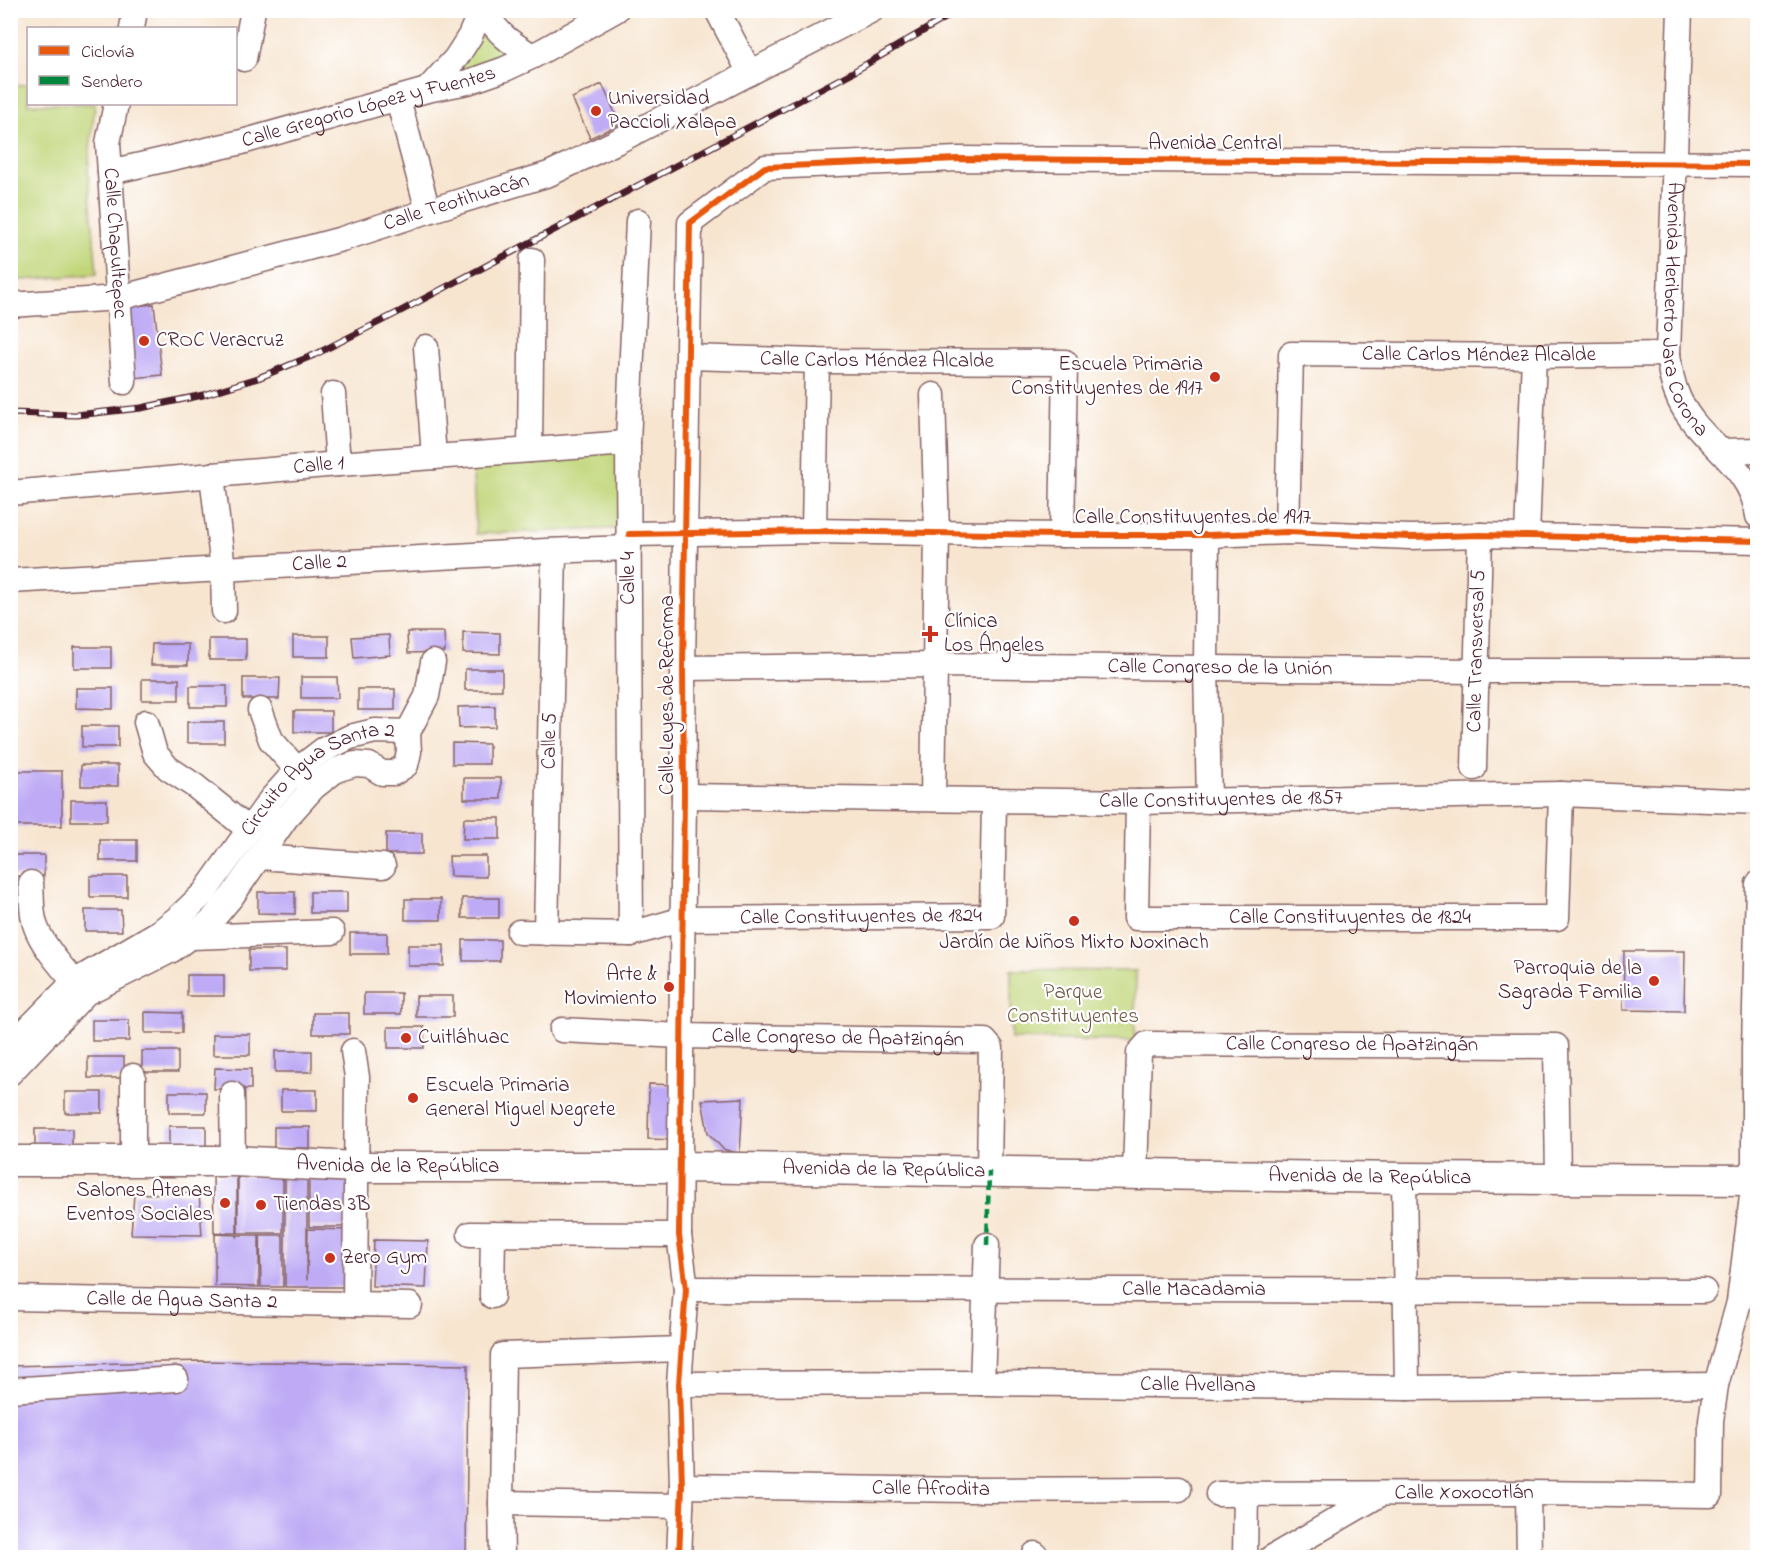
<svg xmlns="http://www.w3.org/2000/svg" width="1768" height="1568" viewBox="0 0 1768 1568" font-family="'Indie Flower',sans-serif">
	<rect width="100%" height="100%" fill="#fff"/>
	<filter id="ink" filterUnits="userSpaceOnUse"><feTurbulence type="fractalNoise" baseFrequency=".0167" numOctaves="2"/><feDisplacementMap in="SourceGraphic" scale="12" xChannelSelector="R" yChannelSelector="G"/><feConvolveMatrix kernelMatrix="1 2 1 2 8 2 1 2 1" color-interpolation-filters="sRGB"/></filter>
	<filter id="wash" filterUnits="userSpaceOnUse"><feTurbulence type="fractalNoise" baseFrequency=".008" numOctaves="4" result="noise"/><feDisplacementMap in="SourceGraphic" scale="24" xChannelSelector="R" yChannelSelector="G"/><feGaussianBlur stdDeviation="1.35" result="paint"/><feColorMatrix in="noise" values="0 0 0 0 0 0 0 0 0 0 0 0 0 0 0 0 0 1.4 0 .05"/><feComposite in="paint" operator="in"/></filter>
	<g filter="url(#wash)">
		<rect width="100%" height="100%" fill="#f7e5d0"/>
		<path fill="#c1d679" stroke="#867a52" stroke-width="1.5" d="M490 16 522 53 491 64 459 71Z
			M28 84V104H95L88 170 97 274 11 281V86Z
			M628 450 631 528 476 534 472 456Z
			M1011 970 1136 971 1135 1041 1011 1039Z"/>
		<g id="blocks">
			<path fill="#beaaf5" d="M602 84 620 124 590 138 572 98Z
				M154 304 162 375 134 378 126 307Z
				M407 632H444L445 652 408 653Z
				M463 632 500 633V654L463 653Z
				M389 635 390 655 354 658 352 637Z
				M293 636H329V657H293Z
				M209 639H246V660H209Z
				M152 644H188V665H151Z
				M74 647H111V668H74Z
				M465 669H502V690H465Z
				M301 677H337L338 698H301Z
				M243 678H280L279 699H243Z
				M142 679H179V700H142Z
				M190 686H227V707H190Z
				M76 688H113V709L76 708Z
				M358 689H395V710H358Z
				M495 706V727L459 728 458 707Z
				M294 711H331V732H294Z
				M187 722H224V743H187Z
				M82 726H118V747H82Z
				M452 743 489 744V764H452Z
				M81 765H118V786H81Z
				M10 771H62V826H10Z
				M464 778H501V799H464Z
				M71 800H107V821H71Z
				M464 818H500V839H463Z
				M386 833H422V854H386Z
				M100 840H137V861H100Z
				M10 855H44V876H10Z
				M449 856H486V877L450 876Z
				M90 876H127V897H90Z
				M258 892H295V914L258 913Z
				M310 892H347V913H310Z
				M462 898H499V918H462Z
				M405 899H441V920H405Z
				M85 910H121L122 931H85Z
				M350 933H387V954H350Z
				M463 940H500V961H463Z
				M408 945H444V966H408Z
				M249 950H286V971H249Z
				M1624 951H1685L1684 1011 1623 1010Z
				M187 975H224V996H187Z
				M364 993H401V1014H364Z
				M416 996H453V1017H416Z
				M145 1012 182 1013V1033H145Z
				M313 1013H349V1034H313Z
				M92 1020H129V1041H92Z
				M388 1027H424V1048H388Z
				M213 1034H250V1055H213Z
				M142 1051H178V1072H142Z
				M275 1051H312V1072H275Z
				M88 1057H124V1078H88Z
				M215 1068 251 1069V1089H214Z
				M649 1084 678 1085 677 1140 648 1139Z
				M281 1090H317V1111H281Z
				M65 1092H102V1113H65Z
				M169 1092H206V1113H169Z
				M743 1098 740 1154 723 1149 708 1133 702 1100Z
				M169 1126H206V1147H169Z
				M274 1127H310V1148H274Z
				M35 1129H72V1150H35Z
				M213 1174H237V1233H214Z
				M238 1176H283V1233H238Z
				M285 1176 307 1177V1281L308 1229 352 1230V1287H285Z
				M309 1176 351 1179 352 1227H309Z
				M199 1193 202 1235 131 1234 134 1194Z
				M215 1234 237 1235V1238L238 1235H259V1287L215 1286Z
				M260 1235H283V1287H261Z
				M374 1240 428 1241 426 1288 372 1286Z
				M201 1361 468 1365 466 1558H10V1366Z"/>
		</g>
	</g>
	<g filter="url(#ink)">
		<use href="#blocks" fill-opacity="0" stroke="#876465" stroke-width="1.5"/>
		<g fill="none" stroke-linecap="round" stroke-linejoin="round">
			<g stroke="#876465" stroke-width="27">
				<g id="minor">
					<path d="M483 10C499 35 509 42 533 56"/>
					<path d="M717 10 750 73"/>
					<path id="s1" d="M1680 10 1668 354C1670 369 1672 384 1679 399 1699 443 1751 463 1758 516"/>
					<path d="M132 28 135 10"/>
					<path d="M244 59 253 10"/>
					<path d="M427 90 456 58 470 36 481 10"/>
					<path d="M398 99 428 211"/>
					<path id="s2" d="M116 104 108 143 124 382"/>
					<path id="s3" d="M110 172 242 142 427 90 468 82 505 69 533 56 616 10"/>
					<path id="s4" d="M10 305 119 298 342 239 428 211 549 174 616 142 872 10"/>
					<path d="M426 347 434 457"/>
					<path id="s5" d="M689 357 817 361 1065 362 1062 535"/>
					<path d="M333 394 338 464"/>
					<path d="M933 395 937 533 933 799"/>
					<path d="M530 450 532 260"/>
					<path d="M1722 451 1758 450"/>
					<path d="M212 475 223 569 224 611"/>
					<path id="s6" d="M10 493 338 464 628 443"/>
					<path d="M814 531 817 361"/>
					<path id="s7" d="M1287 532 1291 354 1534 356 1668 354"/>
					<path d="M629 534 814 531 1062 535H1207L1287 532 1410 537 1480 535 1758 541"/>
					<path d="M1207 535 1206 668 1209 801"/>
					<path d="M1527 536 1534 356"/>
					<path id="s8" d="M10 581 546 551 629 548"/>
					<path id="s9" d="M683 668 936 665 1477 671H1758"/>
					<path d="M260 710 271 740 308 782"/>
					<path d="M146 722 155 753 168 768 195 786 248 829"/>
					<path d="M408 732 427 696 433 662"/>
					<path id="s10" d="M1474 768 1480 535"/>
					<path id="s11" d="M684 796 1138 802 1561 794 1758 802"/>
					<path id="s12" d="M1138 802 1136 918H1557L1561 794"/>
					<path d="M260 857 383 866"/>
					<path d="M31 883C32 895 31 908 34 920 38 942 69 977 85 992"/>
					<path id="s13" d="M519 932 631 934 683 919 992 916 994 800"/>
					<path id="s14" d="M546 933 554 551"/>
					<path d="M631 934 628 443 638 221"/>
					<path d="M191 937 332 932"/>
					<path id="s15" d="M562 1030 681 1036 985 1041 991 1048 989 1171"/>
					<path id="s16" d="M10 1047 74 982 161 931 180 916 204 893 271 799 297 770 323 750 350 737 375 731 408 732"/>
					<path d="M353 1051 357 1077 355 1304"/>
					<path d="M10 1073 86 993 172 950 212 920 232 896 286 818 314 787 336 770 355 764 369 765 382 773H394L406 765 409 752 408 732"/>
					<path d="M232 1094 233 1161"/>
					<path d="M133 1161V1076"/>
					<path id="s17" d="M1135 1172 1139 1053 1147 1044 1556 1046 1558 1178"/>
					<path d="M1404 1178 1407 1388"/>
					<path d="M470 1234 679 1235"/>
					<path id="s18" d="M686 1289 1704 1291"/>
					<path d="M492 1296 493 1234"/>
					<path id="s19" d="M10 1298 410 1305"/>
					<path d="M982 1383 987 1245"/>
					<path id="s20" d="M679 1384 982 1383 1407 1388 1716 1385"/>
					<path d="M10 1390 176 1379"/>
					<path id="s21" d="M682 1486 970 1490 1179 1489"/>
					<path d="M1528 1493 1529 1558"/>
					<path id="s22" d="M1218 1494 1528 1493 1710 1495 1711 1421 1716 1385 1739 1302 1754 1180V1049L1758 884"/>
					<path d="M501 1503 681 1506"/>
					<path d="M1035 1554V1558"/>
					<path d="M502 1558 501 1503 503 1355 681 1349"/>
					<path d="M679 1558 682 1486 679 1384 686 1289 679 1235 684 796 683 668 690 223 765 167 958 159 1758 164"/>
					<path d="M1245 1558 1246 1493"/>
					<path d="M1271 1558 1379 1495"/>
				</g>
			</g>
			<g stroke="#876465" stroke-width="33">
				<g id="major">
					<path id="s23" d="M10 1161H233L357 1167H679L1404 1178 1758 1180"/>
				</g>
			</g>
			<use href="#minor" stroke="#fff" stroke-width="24"/>
			<use href="#major" stroke="#fff" stroke-width="30"/>
			<g stroke="#4a1f2b" stroke-width="7">
				<path id="rail" d="M10 413 76 415 141 408 203 395 258 378 314 355 397 313 853 72 959 10"/>
			</g>
			<use href="#rail" stroke="#fff" stroke-width="4.5" stroke-dasharray="14" stroke-linecap="butt"/>
			<path stroke="#00873e" stroke-width="4.5" stroke-dasharray="9 4.5" stroke-linecap="butt" d="M987 1245 989 1171"/>
			<g stroke="#fff" stroke-width="10">
				<path id="cycleway" d="M629 534 814 531 1062 535H1207L1287 532 1410 537 1480 535 1758 541
					M679 1558 682 1486 679 1384 686 1289 679 1235 684 796 683 668 690 223 765 167 958 159 1758 164"/>
			</g>
			<use href="#cycleway" stroke="#e8590c" stroke-width="6"/>
		</g>
	</g>
	<g fill="#c8321e" stroke="#fff" stroke-width="2">
		<circle cx="596" cy="111" r="6"/>
		<circle cx="144" cy="341" r="6"/>
		<circle cx="1215" cy="377" r="6"/>
		<path d="M927 625h6v6h6v6h-6v6h-6v-6h-6v-6h6z"/>
		<circle cx="1074" cy="921" r="6"/>
		<circle cx="1654" cy="981" r="6"/>
		<circle cx="669" cy="987" r="6"/>
		<circle cx="406" cy="1038" r="6"/>
		<circle cx="413" cy="1098" r="6"/>
		<circle cx="225" cy="1203" r="6"/>
		<circle cx="261" cy="1205" r="6"/>
		<circle cx="330" cy="1258" r="6"/>
	</g>
	<g text-anchor="middle" dominant-baseline="central" stroke-width="4.5" stroke-linejoin="round" paint-order="stroke">
		<g font-size="21" fill="#4a1f2b" stroke="#fff" text-anchor="start">
			<text x="608" y="99">Universidad<tspan x="608" dy="24">Paccioli Xalapa</tspan></text>
			<text x="156" y="341">CROC Veracruz</text>
			<text x="1203" y="365" text-anchor="end">Escuela Primaria<tspan x="1203" dy="24">Constituyentes de 1917</tspan></text>
			<text x="944" y="622">Clínica<tspan x="944" dy="24">Los Ángeles</tspan></text>
			<text x="1074" y="943" text-anchor="middle">Jardín de Niños Mixto Noxinach</text>
			<text x="1642" y="969" text-anchor="end">Parroquia de la<tspan x="1642" dy="24">Sagrada Familia</tspan></text>
			<text x="657" y="975" text-anchor="end">Arte &amp;<tspan x="657" dy="24">Movimiento</tspan></text>
			<text x="418" y="1038">Cuitláhuac</text>
			<text x="425" y="1086">Escuela Primaria<tspan x="425" dy="24">General Miguel Negrete</tspan></text>
			<text x="213" y="1191" text-anchor="end">Salones Atenas<tspan x="213" dy="24">Eventos Sociales</tspan></text>
			<text x="273" y="1205">Tiendas 3B</text>
			<text x="342" y="1258">Zero Gym</text>
		</g>
		<g font-size="21" fill="#4a1f2b" stroke="#fff">
			<text stroke="none"><textPath href="#s3" startOffset="267">Calle Gregorio López y Fuentes</textPath></text>
			<text x="1215" y="144">Avenida Central</text>
			<text stroke="none"><textPath href="#s4" startOffset="460">Calle Teotihuacán</textPath></text>
			<text stroke="none"><textPath href="#s2" startOffset="140">Calle Chapultepec</textPath></text>
			<text stroke="none"><textPath href="#s1" startOffset="303">Avenida Heriberto Jara Corona</textPath></text>
			<text stroke="none"><textPath href="#s7" startOffset="366">Calle Carlos Méndez Alcalde</textPath></text>
			<text stroke="none"><textPath href="#s5" startOffset="188">Calle Carlos Méndez Alcalde</textPath></text>
			<text stroke="none"><textPath href="#s6" startOffset="310">Calle 1</textPath></text>
			<text x="1193" y="518">Calle Constituyentes de 1917</text>
			<text stroke="none"><textPath href="#s8" startOffset="310">Calle 2</textPath></text>
			<text transform="translate(629 578) rotate(-90)">Calle 4</text>
			<text stroke="none"><textPath href="#s10" startOffset="117">Calle Transversal 5</textPath></text>
			<text stroke="none"><textPath href="#s9" startOffset="537">Calle Congreso de la Unión</textPath></text>
			<text transform="translate(668 695) rotate(-90)">Calle Leyes de Reforma</text>
			<text stroke="none"><textPath href="#s14" startOffset="192">Calle 5</textPath></text>
			<text stroke="none"><textPath href="#s16" startOffset="417">Circuito Agua Santa 2</textPath></text>
			<text stroke="none"><textPath href="#s11" startOffset="537">Calle Constituyentes de 1857</textPath></text>
			<text stroke="none"><textPath href="#s13" startOffset="344">Calle Constituyentes de 1824</textPath></text>
			<text stroke="none"><textPath href="#s12" startOffset="330">Calle Constituyentes de 1824</textPath></text>
			<text stroke="none"><textPath href="#s15" startOffset="276">Calle Congreso de Apatzingán</textPath></text>
			<text stroke="none"><textPath href="#s17" startOffset="336">Calle Congreso de Apatzingán</textPath></text>
			<text stroke="none"><textPath href="#s23" startOffset="388">Avenida de la República</textPath></text>
			<text stroke="none"><textPath href="#s23" startOffset="874">Avenida de la República</textPath></text>
			<text stroke="none"><textPath href="#s23" startOffset="1360">Avenida de la República</textPath></text>
			<text stroke="none"><textPath href="#s18" startOffset="508">Calle Macadamia</textPath></text>
			<text stroke="none"><textPath href="#s19" startOffset="172">Calle de Agua Santa 2</textPath></text>
			<text stroke="none"><textPath href="#s20" startOffset="519">Calle Avellana</textPath></text>
			<text stroke="none"><textPath href="#s21" startOffset="249">Calle Afrodita</textPath></text>
			<text stroke="none"><textPath href="#s22" startOffset="246">Calle Xoxocotlán</textPath></text>
		</g>
		<g font-size="21" fill="#6e5642" stroke="#fff">
			<text x="1073" y="993">Parque<tspan x="1073" dy="24">Constituyentes</tspan></text>
		</g>
	</g>
	<rect width="1768" height="1568" fill="none" stroke="#fff" stroke-width="36"/>
	<rect x="27" y="27" width="210" height="78" fill="#ffffff" stroke="#b7a5aa" stroke-width="1.5"/>
	<rect x="39" y="46" width="30" height="9" fill="#e8590c" stroke="#b7a5aa" stroke-width="1.5"/>
	<text x="81" y="57" font-size="18" fill="#4a1f2b">Ciclovía</text>
	<rect x="39" y="76" width="30" height="9" fill="#00873e" stroke="#b7a5aa" stroke-width="1.5"/>
	<text x="81" y="87" font-size="18" fill="#4a1f2b">Sendero</text>
</svg>
